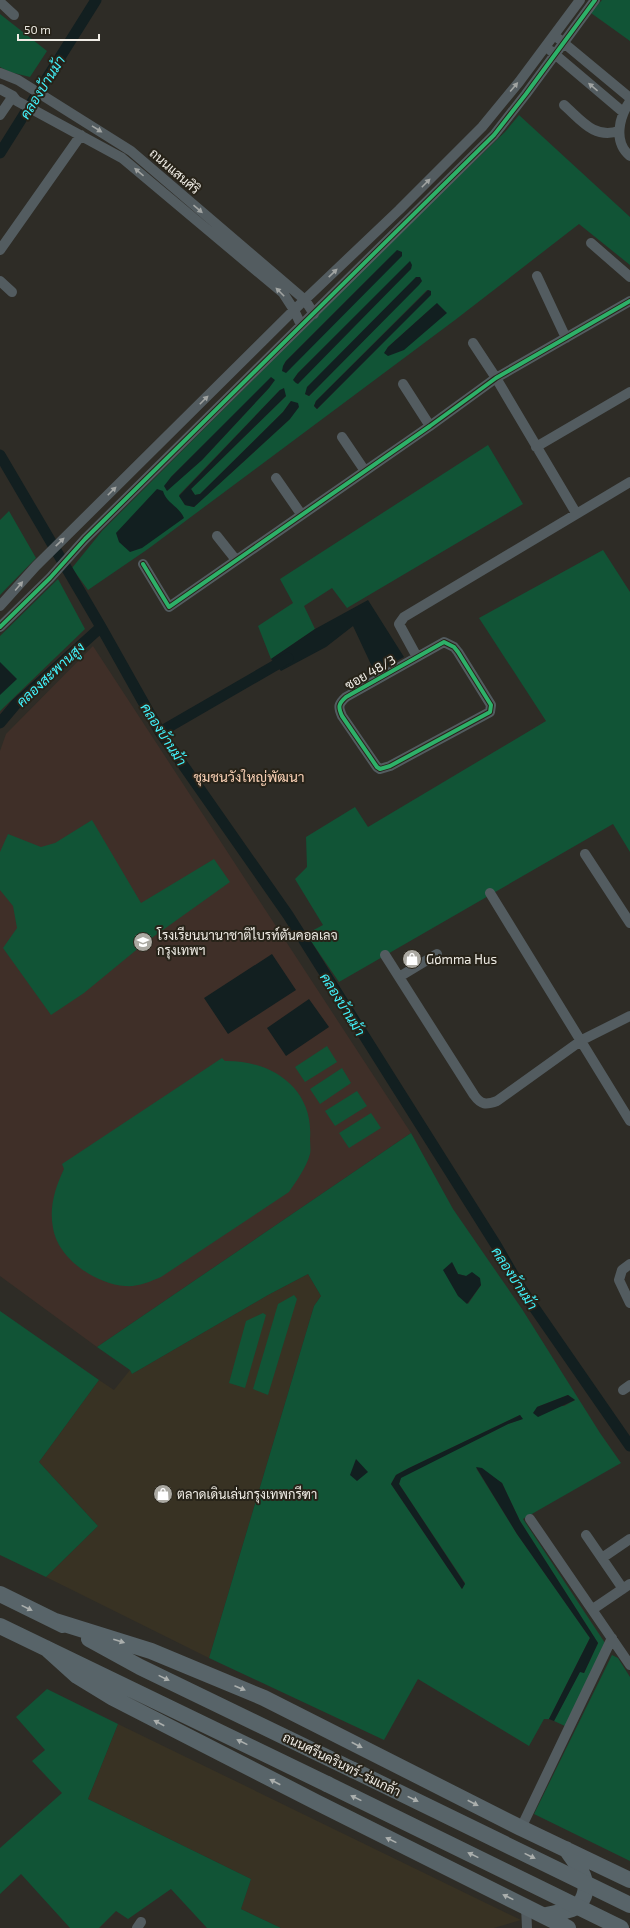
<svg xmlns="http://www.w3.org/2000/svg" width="630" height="1928" viewBox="0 0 630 1928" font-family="'Exo 2',Sarabun,sans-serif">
	<rect width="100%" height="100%" fill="#2e2c26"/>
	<path fill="#383223" d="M308 1274 321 1296 314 1306 209 1658 46 1577 98 1526 39 1462 99 1380 114 1390 130 1370 132 1374 268 1295Z
		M118 1724 521 1920 494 1928H281L241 1909 251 1879 88 1799Z"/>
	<path fill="#3f2f28" d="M93 646 411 1133 97 1347 0 1276V751L6 734Z"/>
	<path fill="#115436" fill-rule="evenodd" d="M602 0H630V41L591 13Z
		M0 14 47 51 30 77 10 72 0 67Z
		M519 115 630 217V265L579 224 455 320 148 549 88 590 72 568 102 531 401 232 505 132ZM397 250 283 366 286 361ZM410 262 293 380 298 373ZM422 281 309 396 305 394ZM427 290 430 291V295L317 409 314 406 316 401ZM437 303 385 353 388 347ZM274 380 269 388 202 460 167 490 171 477 245 404ZM280 390 286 396 191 489 195 495 200 494 283 412 291 401 290 419 194 507 185 505 179 495Z
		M488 445 523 504 347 608 332 588 304 606 315 629 271 659 258 626 293 603 280 579Z
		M9 511 36 558 0 595V520Z
		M603 550 630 592V852L613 824 339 982 306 934 323 925 295 879 307 867 306 837 355 807 368 827 546 721 479 618Z
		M58 579 85 629 0 711V636Z
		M92 820 141 903 214 859 230 882 146 942 84 993 51 1015 3 948 17 928 13 906 0 890V852L8 834 41 847 55 843Z
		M327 1046 337 1062 305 1082 295 1067Z
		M222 1058 225 1061C271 1060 314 1088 310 1139 310 1144 311 1150 310 1154 306 1168 297 1180 289 1192L161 1277C149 1282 138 1287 125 1286 96 1284 58 1259 53 1228 49 1207 55 1188 64 1169L62 1164Z
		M342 1068 351 1083 320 1104 310 1089Z
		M357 1091 367 1106 335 1126 325 1111Z
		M371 1113 381 1128 349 1148 339 1133Z
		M411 1133 453 1209 522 1309 600 1433 621 1463 523 1519 605 1643 565 1726 554 1721 580 1671 584 1673 598 1643 520 1521 502 1483 476 1468 517 1534 590 1638 549 1719H544L529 1746 418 1679 384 1740 209 1658 314 1306 321 1296 308 1274 268 1295 132 1374 130 1370 97 1347ZM452 1262 458 1274 466 1276 481 1285 468 1304ZM568 1395 575 1400 564 1406 537 1407ZM520 1415 522 1419 508 1424 401 1477 399 1484 465 1583 462 1589 391 1484 396 1475 409 1468Z
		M294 1295 297 1299 268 1395 253 1389 278 1304Z
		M0 1311 99 1380 39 1462 98 1526 46 1577 0 1555Z
		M263 1313 266 1315 245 1388 229 1383 246 1321Z
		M612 1655 618 1658 630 1677V1861L534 1814Z
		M47 1689 118 1724 88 1799 251 1879 241 1909 281 1928H207L171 1889 128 1919 116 1911 99 1928H70L21 1874 0 1894V1848L62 1793 32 1761 45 1750 16 1717Z"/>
	<path fill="#121f20" d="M397 250 402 252V256L292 367 286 373 282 371 283 366 286 361Z
		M410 261 412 265 411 269 298 384 296 383 293 380 298 373Z
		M416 277H420L422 281 419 285 309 396 305 394 307 387Z
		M428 290 431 291V295L317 409 314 406 316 401Z
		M437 303 447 313 404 350 388 356 384 353 388 347Z
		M271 377 275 380 269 388 202 460 167 491 164 486 171 477Z
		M284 388 286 396 191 489 195 495 200 494 283 412 291 401 298 403 299 407 290 419 194 507 185 505 179 496 280 390Z
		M157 489 163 491C166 503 179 506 184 518L142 548 130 552 119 542 116 533Z
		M368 600 404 657 375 673 353 626 326 647 281 671 271 659 315 629Z
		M0 662 17 679 0 695Z
		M272 954 296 990 228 1034 204 998Z
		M309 999 329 1027 286 1056 267 1028Z
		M452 1262 458 1274 466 1276 472 1272 480 1278 481 1285 467 1304 458 1296 443 1270Z
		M568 1395 575 1400 538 1417 533 1413 537 1407Z
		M520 1415 523 1419 508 1424 401 1478 399 1484 465 1584 462 1589 391 1484 396 1475 409 1468Z
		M356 1459 368 1472 357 1481 350 1475Z
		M476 1467 482 1468 502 1483 520 1521 598 1643 584 1673 580 1672 554 1721 549 1719 590 1638 517 1534Z"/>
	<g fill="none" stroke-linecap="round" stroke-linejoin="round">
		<path stroke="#121f20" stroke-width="11" d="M0 153 96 0
			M0 455 101 627 160 732 288 915 496 1245 522 1290 630 1446
			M0 723 16 704 101 627
			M160 732 288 658"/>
		<path stroke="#535c60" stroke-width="10" d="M0 2 14 15
			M559 39 630 98
			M551 51 623 112
			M0 73 18 80 131 151 305 300 314 314
			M0 89 13 96 17 101 122 158 283 293 294 310 301 325
			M630 101C619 117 613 142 630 156
			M564 105C582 121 594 139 619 131
			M0 115 13 96
			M591 243 630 277
			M0 250 81 135
			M537 276 566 338
			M0 281 12 292
			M473 343 496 378 576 513
			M403 384 430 426
			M342 437 365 471
			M536 447 630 392
			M276 478 301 514
			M217 536 236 560
			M143 564 169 607 430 426 496 378 630 301
			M0 606 36 566 294 310 399 210 482 127 519 82 580 0
			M0 627 50 578 85 539 494 135 526 94 595 0
			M444 642 454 647 458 652 491 705 490 712 390 766 380 769 377 767 342 716C338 707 338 704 346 697Z
			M417 657 399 624 404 617 630 482
			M585 854 630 923
			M490 893 630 1121
			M385 955 474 1095C481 1105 486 1105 497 1101L582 1040 630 1016
			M399 977 437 954
			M630 1264 622 1270 619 1280 630 1303
			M623 1390 630 1385
			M530 1519 630 1665
			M586 1535 623 1589
			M602 1558 630 1539
			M593 1609 630 1584
			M521 1828 612 1638
			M526 1906 527 1928
			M137 1928 141 1922"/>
		<path stroke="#586469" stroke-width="16" d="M0 1594 63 1625
			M55 1621 151 1651 264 1698 521 1828 630 1880
			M0 1626 327 1784
			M89 1639 140 1667 353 1770
			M46 1648 77 1676 113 1698 316 1802 568 1928
			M544 1916C553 1913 566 1912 574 1908 579 1906 582 1901 584 1896 591 1879 575 1863 566 1849"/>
		<path stroke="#586469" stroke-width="16" d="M353 1770 630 1905
			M327 1784 621 1928"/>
		<g stroke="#272319" stroke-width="6">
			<path id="cycleway" d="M143 564 169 607 430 426 496 378 630 301
				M0 627 50 578 85 539 494 135 526 94 595 0
				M444 642 454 647 458 652 491 705 490 712 390 766 380 769 377 767 342 716C338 707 338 704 346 697Z"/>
		</g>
		<use href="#cycleway" stroke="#2db169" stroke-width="4"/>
	</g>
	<defs><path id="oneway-solid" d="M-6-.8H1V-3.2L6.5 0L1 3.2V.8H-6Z"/></defs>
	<g fill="#a1a4a2">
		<use href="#oneway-solid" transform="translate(514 87) rotate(-50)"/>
		<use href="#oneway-solid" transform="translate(593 87) rotate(-140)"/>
		<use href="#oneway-solid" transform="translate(97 129) rotate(32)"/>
		<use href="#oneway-solid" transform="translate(139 172) rotate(-140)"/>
		<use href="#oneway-solid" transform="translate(426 183) rotate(-45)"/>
		<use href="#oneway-solid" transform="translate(198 209) rotate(41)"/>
		<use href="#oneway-solid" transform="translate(333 273) rotate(-44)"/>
		<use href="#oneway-solid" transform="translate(280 292) rotate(-135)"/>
		<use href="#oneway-solid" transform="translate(204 400) rotate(-45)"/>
		<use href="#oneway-solid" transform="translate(112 491) rotate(-45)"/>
		<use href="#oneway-solid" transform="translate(60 542) rotate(-44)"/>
		<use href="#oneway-solid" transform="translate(19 586) rotate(-50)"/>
	</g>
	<g fill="#abafad">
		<use href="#oneway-solid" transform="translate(27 1608) rotate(26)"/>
		<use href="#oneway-solid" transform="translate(119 1641) rotate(17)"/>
		<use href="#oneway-solid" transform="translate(164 1678) rotate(26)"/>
		<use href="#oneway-solid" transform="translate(240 1688) rotate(23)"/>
		<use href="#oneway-solid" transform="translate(159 1723) rotate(-152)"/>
		<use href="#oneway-solid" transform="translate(242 1742) rotate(-154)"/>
		<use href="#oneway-solid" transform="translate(357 1745) rotate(27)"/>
		<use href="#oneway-solid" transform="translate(275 1782) rotate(-153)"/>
		<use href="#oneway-solid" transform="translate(356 1798) rotate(-154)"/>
		<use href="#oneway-solid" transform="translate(413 1799) rotate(26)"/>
		<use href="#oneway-solid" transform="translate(473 1803) rotate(27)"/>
		<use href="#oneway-solid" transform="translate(391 1840) rotate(-154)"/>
		<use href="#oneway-solid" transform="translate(473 1855) rotate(-154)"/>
		<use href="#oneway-solid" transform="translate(530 1856) rotate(26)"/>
		<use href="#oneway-solid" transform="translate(508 1897) rotate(-154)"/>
	</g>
	<defs>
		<g id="school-disc" transform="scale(1)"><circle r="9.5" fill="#aba9a2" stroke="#272319"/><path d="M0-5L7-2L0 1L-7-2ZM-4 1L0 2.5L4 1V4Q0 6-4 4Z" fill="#fff"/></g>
		<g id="shop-disc" transform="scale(1)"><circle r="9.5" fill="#aba9a2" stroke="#272319"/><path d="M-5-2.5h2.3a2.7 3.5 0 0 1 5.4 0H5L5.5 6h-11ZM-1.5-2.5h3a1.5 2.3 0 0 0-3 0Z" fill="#fff"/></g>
	</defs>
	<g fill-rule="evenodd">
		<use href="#school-disc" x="143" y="942"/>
		<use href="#shop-disc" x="412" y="959"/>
		<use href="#shop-disc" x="163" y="1494"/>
	</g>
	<g text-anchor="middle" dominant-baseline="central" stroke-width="4" stroke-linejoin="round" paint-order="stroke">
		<g font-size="13" fill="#efece5" stroke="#272319">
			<text transform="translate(175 171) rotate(41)">ถนนแสนศิริ</text>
			<text transform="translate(370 672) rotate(-30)">ซอย 48/3</text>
			<text transform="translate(342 1764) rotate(26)">ถนนศรีนครินทร์-ร่มเกล้า</text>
		</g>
		<g font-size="13" fill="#efece5" stroke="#272319" text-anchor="start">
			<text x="157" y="935">โรงเรียนนานาชาติไบรท์ตันคอลเลจ<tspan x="157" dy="15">กรุงเทพฯ</tspan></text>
			<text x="426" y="959">Gømma Hus</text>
			<text x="177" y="1494">ตลาดเดินเล่นกรุงเทพกรีฑา</text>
		</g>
		<g font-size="14" font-style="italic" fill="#42f2fb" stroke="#272319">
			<text transform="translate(42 87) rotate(-58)">คลองบ้านม้า</text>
			<text transform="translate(50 674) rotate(-43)">คลองสะพานสูง</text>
			<text transform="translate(164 734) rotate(57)">คลองบ้านม้า</text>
			<text transform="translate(343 1004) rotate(58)">คลองบ้านม้า</text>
			<text transform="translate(515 1278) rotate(57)">คลองบ้านม้า</text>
		</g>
		<g font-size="14" fill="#fbd2b6" stroke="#272319">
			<text x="249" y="776">ชุมชนวังใหญ่พัฒนา</text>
		</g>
	</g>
	<path d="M18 34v6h81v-6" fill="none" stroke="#efece5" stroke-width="2"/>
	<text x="24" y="34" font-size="12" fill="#efece5" stroke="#272319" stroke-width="3" paint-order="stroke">50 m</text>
</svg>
